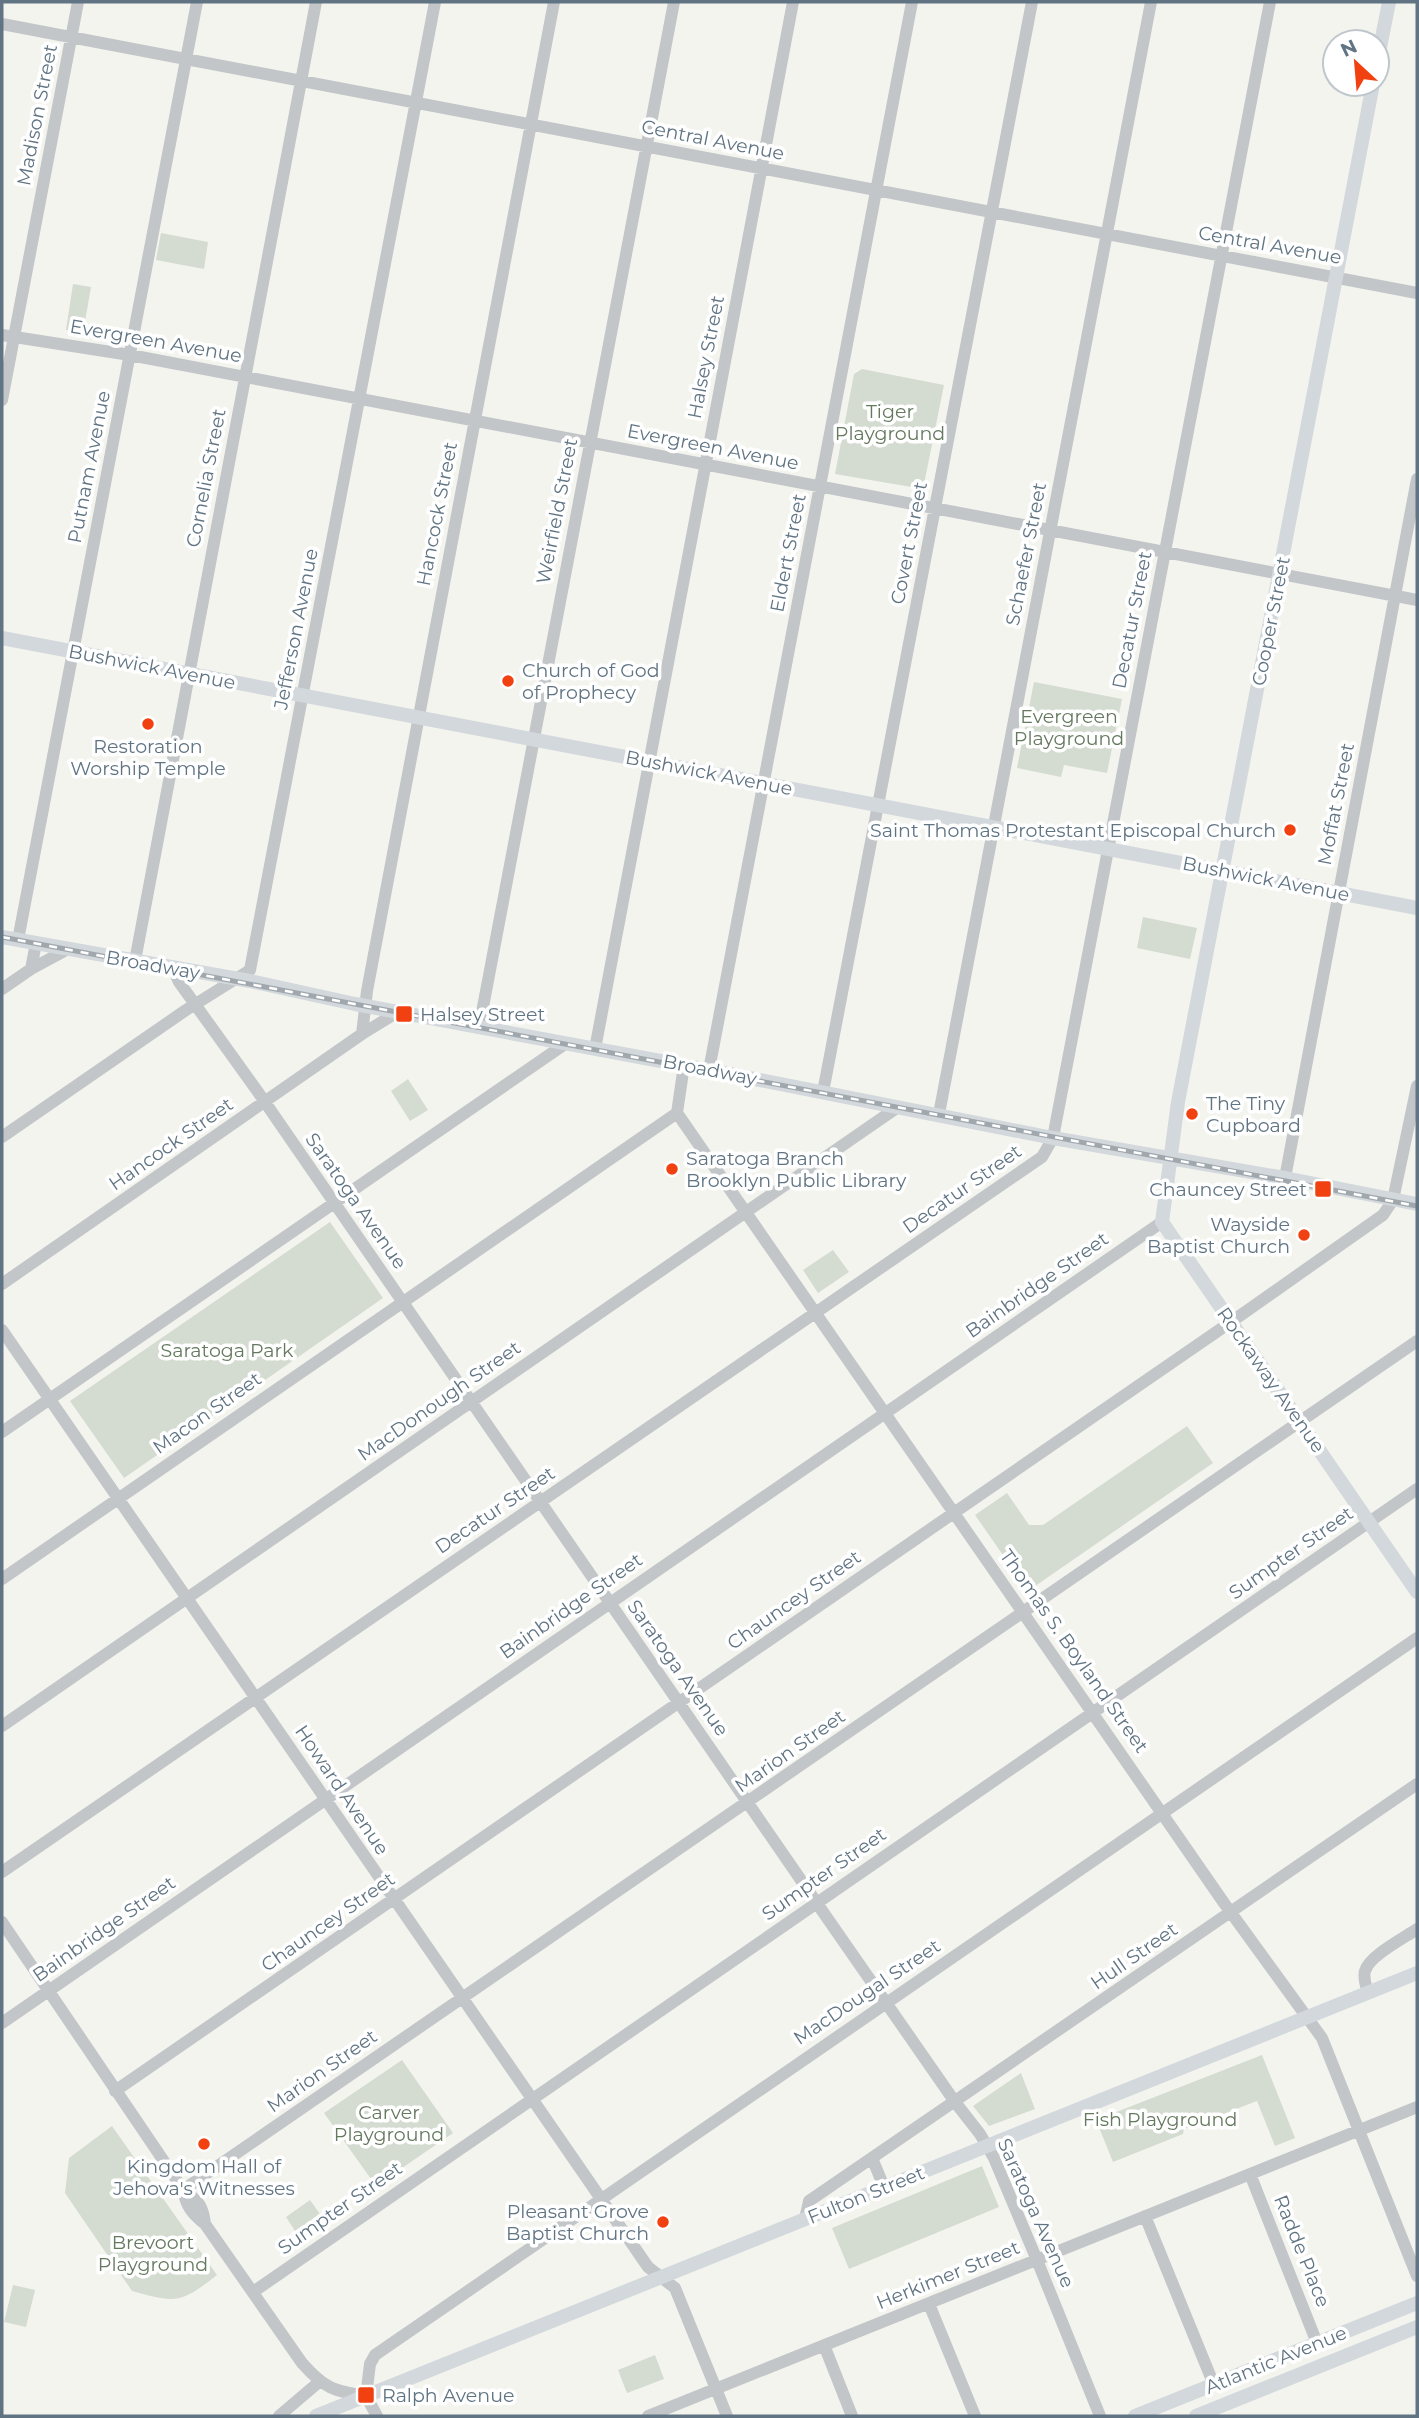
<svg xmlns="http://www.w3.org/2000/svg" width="1419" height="2418" font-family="Montserrat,sans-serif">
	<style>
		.green { fill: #d4dbd0 }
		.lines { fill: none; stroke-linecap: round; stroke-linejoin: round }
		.minor { stroke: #c2c6c9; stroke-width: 12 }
		.major { stroke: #d2d8dc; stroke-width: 14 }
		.rail-casing { stroke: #a0a7ad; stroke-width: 5 }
		.rail { stroke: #fff; stroke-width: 2.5; stroke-dasharray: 8; stroke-linecap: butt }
		.poi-dot { fill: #f24111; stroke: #fff; stroke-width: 2.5 }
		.labels { text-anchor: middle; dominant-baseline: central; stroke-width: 7; stroke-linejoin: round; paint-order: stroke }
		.street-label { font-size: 19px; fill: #607483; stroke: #fff }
		.park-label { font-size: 19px; fill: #65795f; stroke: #fff }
		.poi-label { font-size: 19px; fill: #607483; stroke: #fff; text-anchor: start }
	</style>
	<rect width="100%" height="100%" fill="#f4f4ef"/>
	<path class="green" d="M161,233L208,242L204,269L156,260Z
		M73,284L91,287L83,333L66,330Z
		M862,369L944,385L923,489L835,474L854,374Z
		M1034,682L1122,699L1107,773L1064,765L1061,777L1017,768Z
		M1143,917L1197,928L1190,959L1137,948Z
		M408,1079L428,1110L410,1121L391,1091Z
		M330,1222L383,1298L124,1478L70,1401Z
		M833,1250L849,1272L818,1293L803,1270Z
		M1187,1426L1213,1463L1028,1591L975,1515L1007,1493L1029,1525H1043Z
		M1262,2055L1295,2138L1275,2146L1257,2101L1184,2129L1183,2134L1113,2162L1096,2120Z
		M402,2060L453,2133L376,2186L324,2113Z
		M1021,2073L1035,2109L989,2126L973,2106Z
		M112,2126L217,2275C180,2304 176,2303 132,2291L65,2193L69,2158Z
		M982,2166L999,2207L849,2269L832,2228Z
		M310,2200L320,2214L295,2231L286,2217Z
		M13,2285L35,2290L26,2327L4,2322Z
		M655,2355L664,2379L627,2393L618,2370Z"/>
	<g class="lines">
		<path class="minor" d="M2,24L1417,293
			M2,335L130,355L1417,600
			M2,400L78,2
			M18,940L197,2
			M135,961L316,2
			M31,969L36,943
			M173,969L179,982L258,1092L823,1912L955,2102L980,2134L994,2158L1037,2260L1100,2416
			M2,989L31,969L68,949
			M479,1028L674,2
			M362,1034L367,991L554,2
			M595,1049L793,2
			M684,1065L677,1113L1224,1903L1322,2038L1417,2276
			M709,1070L912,2
			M823,1092L1032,2
			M939,1114L1151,2
			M2,1137L186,1010L250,970L435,2
			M1285,1178L1417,479
			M2,1284L362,1034L398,1012
			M2,1330L648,2267L675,2288L727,2416
			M2,1432L565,1044
			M2,1579L677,1113
			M2,1726L898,1107
			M2,1872L1042,1157L1053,1138L1056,1122L1270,2
			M2,1922L178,2182C191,2201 202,2196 205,2224
			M1368,1993C1366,1986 1363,1978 1365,1971C1369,1956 1404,1938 1417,1929
			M2,2023L1162,1222
			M115,2091L1241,1315L1383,1215L1393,1200L1417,1086
			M872,2158L884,2187
			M1250,2174L1317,2343
			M183,2190L1417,1341
			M183,2190C186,2206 192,2214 205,2224L302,2363C324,2388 333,2391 366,2396L377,2416
			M1145,2216L1214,2385
			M805,2219L809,2201L1417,1784
			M253,2292L1417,1489
			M929,2304L975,2416
			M824,2345L852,2416
			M366,2396L370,2364L375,2355L1417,1638
			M279,2416L319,2382
			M648,2416L1417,2107"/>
		<path class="major" d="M1377,63L1389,2
			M1373,84L1178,1102L1162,1222L1417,1592
			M2,638L1417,908
			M2,937L250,981L355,1004L709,1070L1053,1138L1285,1178L1417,1204
			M316,2416L1417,1973
			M1135,2416L1417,2303
			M1196,2416L1417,2327"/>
		<defs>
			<path id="rail" d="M2,937L1417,1206"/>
		</defs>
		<use href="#rail" class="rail-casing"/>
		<use href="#rail" class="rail"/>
	</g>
	<g class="poi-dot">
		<circle cx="508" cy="681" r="7"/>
		<circle cx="148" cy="724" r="7"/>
		<circle cx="1290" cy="830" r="7"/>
		<rect x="395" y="1005" width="18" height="18" rx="3.5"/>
		<circle cx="1192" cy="1114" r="7"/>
		<circle cx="672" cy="1169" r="7"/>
		<rect x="1314" y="1180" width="18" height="18" rx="3.5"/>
		<circle cx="1304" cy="1235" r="7"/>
		<circle cx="204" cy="2144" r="7"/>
		<circle cx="663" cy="2222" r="7"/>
		<rect x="357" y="2386" width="18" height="18" rx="3.5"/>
	</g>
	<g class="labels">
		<g class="street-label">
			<text transform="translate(37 115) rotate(-79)">Madison Street</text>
			<text transform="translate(713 140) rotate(11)">Central Avenue</text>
			<text transform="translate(1270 245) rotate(10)">Central Avenue</text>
			<text transform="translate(156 341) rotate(10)">Evergreen Avenue</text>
			<text transform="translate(706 357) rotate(-79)">Halsey Street</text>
			<text transform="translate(713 447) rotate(11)">Evergreen Avenue</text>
			<text transform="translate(89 467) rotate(-79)">Putnam Avenue</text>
			<text transform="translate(206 478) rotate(-79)">Cornelia Street</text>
			<text transform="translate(557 511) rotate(-79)">Weirfield Street</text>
			<text transform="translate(437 514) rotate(-79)">Hancock Street</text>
			<text transform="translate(909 543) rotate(-79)">Covert Street</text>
			<text transform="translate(788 553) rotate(-79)">Eldert Street</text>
			<text transform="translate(1026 554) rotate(-79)">Schaefer Street</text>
			<text transform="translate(1132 620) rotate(-79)">Decatur Street</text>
			<text transform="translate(1271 621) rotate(-79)">Cooper Street</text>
			<text transform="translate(296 629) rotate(-79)">Jefferson Avenue</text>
			<text transform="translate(152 667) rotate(11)">Bushwick Avenue</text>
			<text transform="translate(709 773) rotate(11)">Bushwick Avenue</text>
			<text transform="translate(1336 804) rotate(-79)">Moffat Street</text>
			<text transform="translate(1266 879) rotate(11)">Bushwick Avenue</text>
			<text transform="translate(153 965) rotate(10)">Broadway</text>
			<text transform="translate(710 1070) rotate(11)">Broadway</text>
			<text transform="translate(171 1144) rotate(-35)">Hancock Street</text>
			<text transform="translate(962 1189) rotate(-35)">Decatur Street</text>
			<text transform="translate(356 1201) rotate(55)">Saratoga Avenue</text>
			<text transform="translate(1037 1285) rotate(-35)">Bainbridge Street</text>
			<text transform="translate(1271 1380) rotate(55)">Rockaway Avenue</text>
			<text transform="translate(439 1401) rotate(-35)">MacDonough Street</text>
			<text transform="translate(207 1413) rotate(-35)">Macon Street</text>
			<text transform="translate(495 1510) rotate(-34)">Decatur Street</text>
			<text transform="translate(1291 1553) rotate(-35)">Sumpter Street</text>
			<text transform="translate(794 1600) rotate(-35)">Chauncey Street</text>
			<text transform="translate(571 1606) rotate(-35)">Bainbridge Street</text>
			<text transform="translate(1074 1651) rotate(55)">Thomas S. Boyland Street</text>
			<text transform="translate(678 1668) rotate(55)">Saratoga Avenue</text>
			<text transform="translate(790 1751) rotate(-35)">Marion Street</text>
			<text transform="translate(342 1790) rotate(56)">Howard Avenue</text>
			<text transform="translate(824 1874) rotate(-35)">Sumpter Street</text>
			<text transform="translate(328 1922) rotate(-35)">Chauncey Street</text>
			<text transform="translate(104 1929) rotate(-35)">Bainbridge Street</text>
			<text transform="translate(1134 1956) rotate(-35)">Hull Street</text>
			<text transform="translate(867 1992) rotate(-34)">MacDougal Street</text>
			<text transform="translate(322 2071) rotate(-35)">Marion Street</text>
			<text transform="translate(866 2195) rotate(-22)">Fulton Street</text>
			<text transform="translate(340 2208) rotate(-35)">Sumpter Street</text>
			<text transform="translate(1036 2213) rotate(66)">Saratoga Avenue</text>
			<text transform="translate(1302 2251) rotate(68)">Radde Place</text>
			<text transform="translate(948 2275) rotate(-22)">Herkimer Street</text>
			<text transform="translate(1276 2360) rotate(-22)">Atlantic Avenue</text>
		</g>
		<g class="park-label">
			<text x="890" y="411">Tiger<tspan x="890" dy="22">Playground</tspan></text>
			<text x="1069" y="716">Evergreen<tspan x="1069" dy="22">Playground</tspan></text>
			<text x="227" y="1350">Saratoga Park</text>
			<text x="389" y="2112">Carver<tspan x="389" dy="22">Playground</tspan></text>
			<text x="1160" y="2119">Fish Playground</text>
			<text x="153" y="2242">Brevoort<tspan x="153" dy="22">Playground</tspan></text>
		</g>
		<g class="poi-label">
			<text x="522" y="670">Church of God<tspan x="522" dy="22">of Prophecy</tspan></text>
			<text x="148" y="746" text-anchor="middle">Restoration<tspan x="148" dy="22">Worship Temple</tspan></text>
			<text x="1276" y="830" text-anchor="end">Saint Thomas Protestant Episcopal Church</text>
			<text x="420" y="1014">Halsey Street</text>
			<text x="1206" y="1103">The Tiny<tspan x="1206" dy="22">Cupboard</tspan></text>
			<text x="686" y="1158">Saratoga Branch<tspan x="686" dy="22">Brooklyn Public Library</tspan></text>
			<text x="1307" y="1189" text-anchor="end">Chauncey Street</text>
			<text x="1290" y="1224" text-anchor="end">Wayside<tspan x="1290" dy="22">Baptist Church</tspan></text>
			<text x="204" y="2166" text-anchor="middle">Kingdom Hall of<tspan x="204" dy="22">Jehova's Witnesses</tspan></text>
			<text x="649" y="2211" text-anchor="end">Pleasant Grove<tspan x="649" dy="22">Baptist Church</tspan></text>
			<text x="382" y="2395">Ralph Avenue</text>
		</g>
	</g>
	<rect width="1419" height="2418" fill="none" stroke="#607483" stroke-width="7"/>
	<g transform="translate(1356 63) rotate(334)"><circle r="33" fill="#ffffff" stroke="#bfc7cd" stroke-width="2"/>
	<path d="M0-5L12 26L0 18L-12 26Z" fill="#f24111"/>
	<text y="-10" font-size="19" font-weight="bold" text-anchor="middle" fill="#607483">N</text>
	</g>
</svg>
